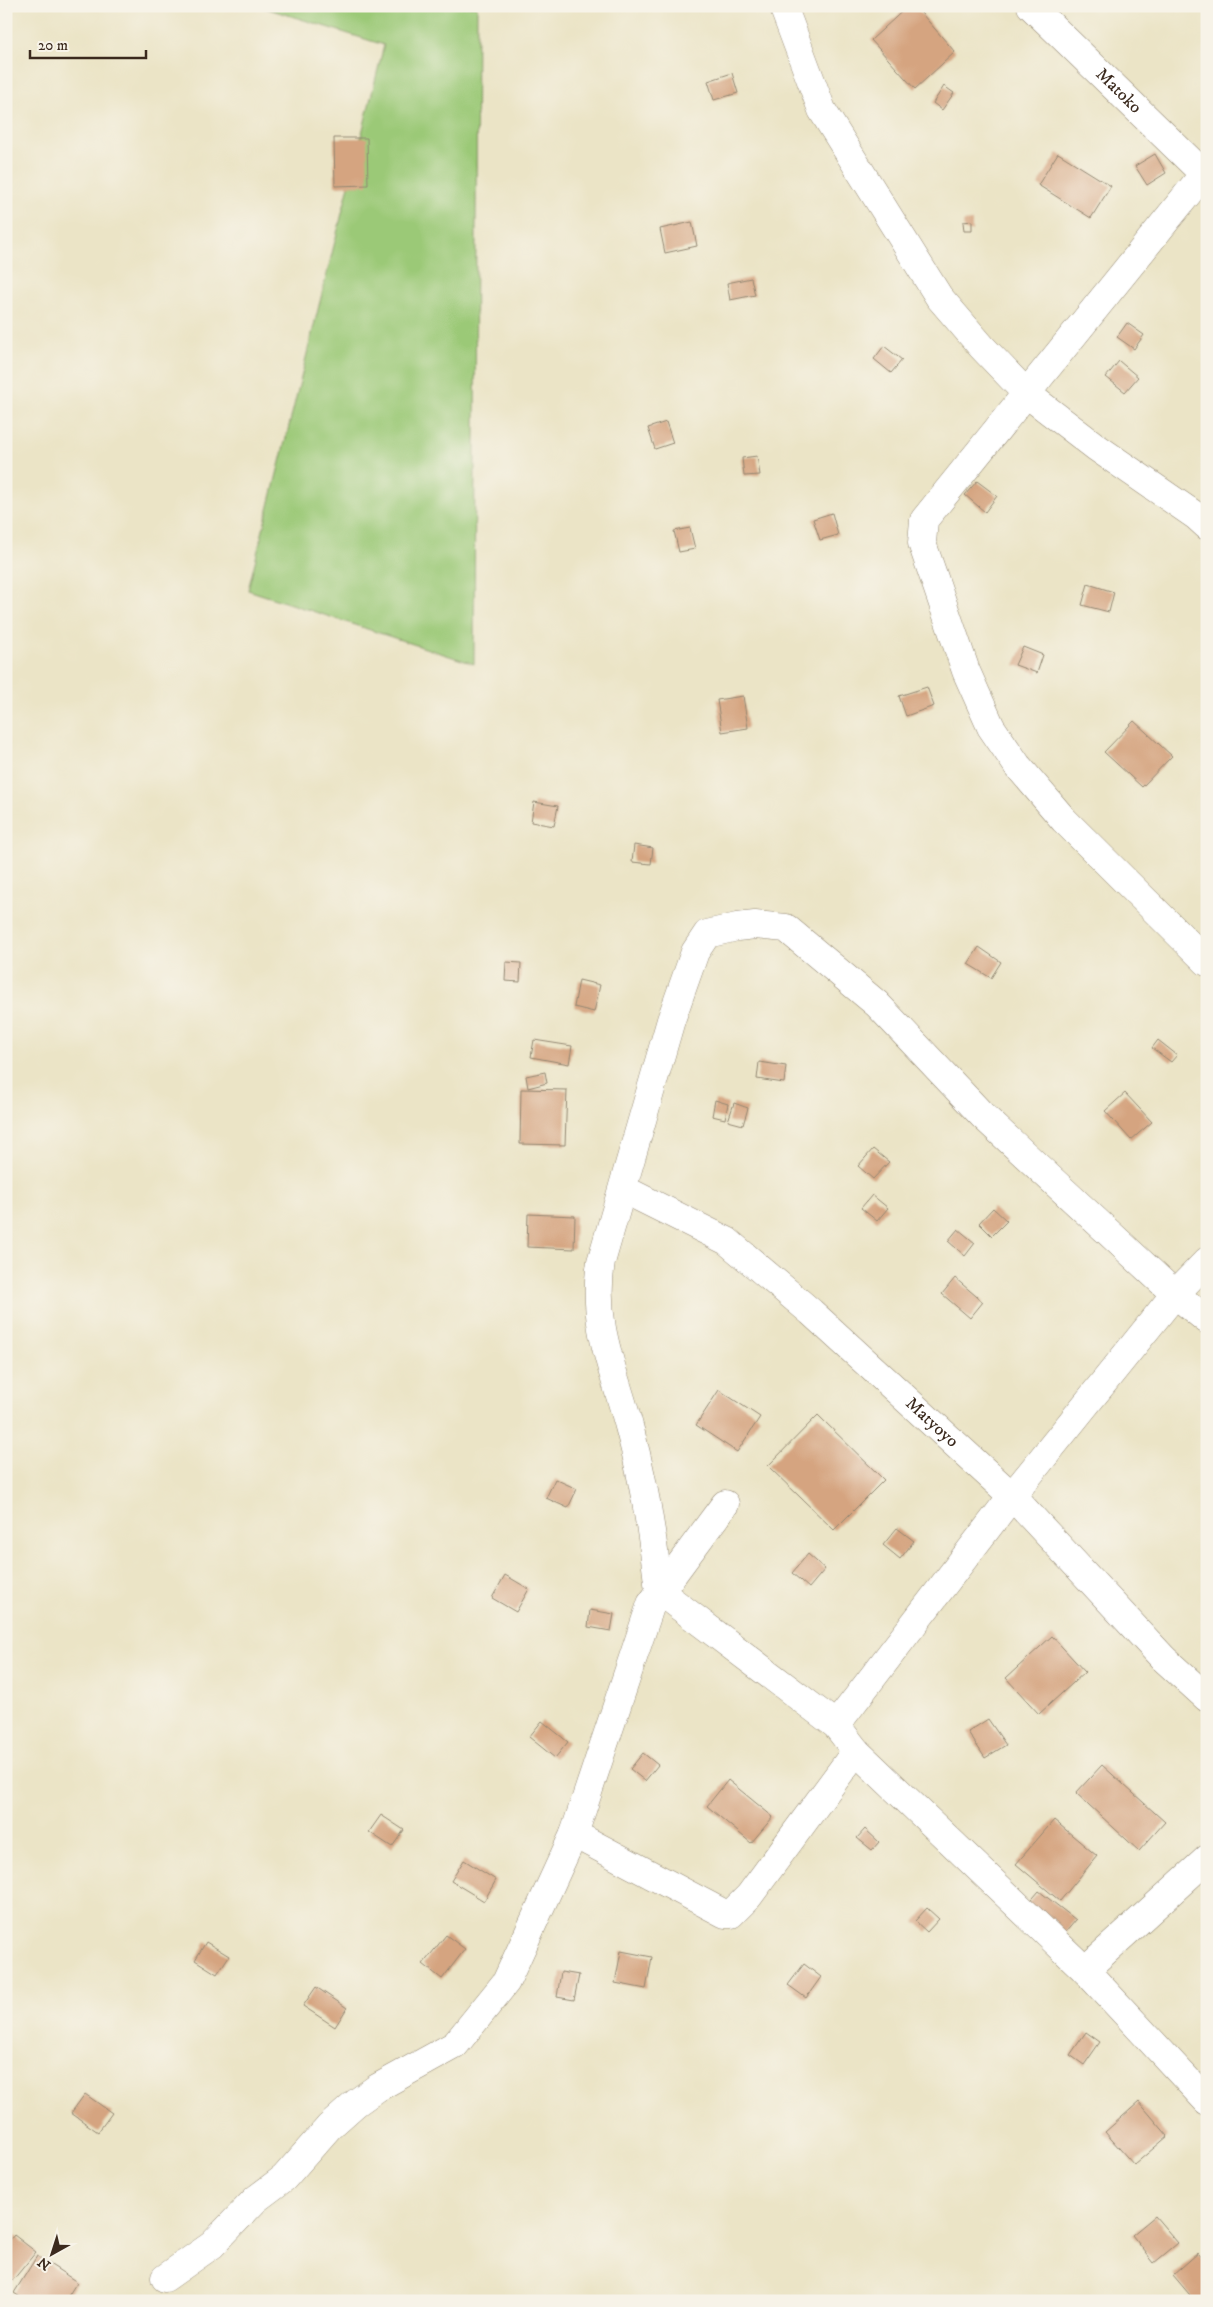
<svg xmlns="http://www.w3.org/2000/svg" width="1213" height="2307" font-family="'IM FELL DW Pica',serif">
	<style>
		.green { fill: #9bc977; stroke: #6b7a4a }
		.building { fill: #d5a480 }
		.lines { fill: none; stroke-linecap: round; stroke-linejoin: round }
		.street-casing { stroke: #938772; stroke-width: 29 }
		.street { stroke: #fff; stroke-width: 28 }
		.labels { text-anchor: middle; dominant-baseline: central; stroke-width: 4; stroke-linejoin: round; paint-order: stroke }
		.street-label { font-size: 18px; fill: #3b2a1e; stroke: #f7f3e8 }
	</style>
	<rect width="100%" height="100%" fill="#f7f3e8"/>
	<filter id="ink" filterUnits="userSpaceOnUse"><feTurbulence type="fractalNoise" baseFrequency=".02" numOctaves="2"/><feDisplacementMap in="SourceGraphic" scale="10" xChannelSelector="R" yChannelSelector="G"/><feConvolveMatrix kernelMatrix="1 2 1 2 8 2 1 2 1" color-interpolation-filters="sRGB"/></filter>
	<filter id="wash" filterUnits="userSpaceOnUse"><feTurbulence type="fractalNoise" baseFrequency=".0096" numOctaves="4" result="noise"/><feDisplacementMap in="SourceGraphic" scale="20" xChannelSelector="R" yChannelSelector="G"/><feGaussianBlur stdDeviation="1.12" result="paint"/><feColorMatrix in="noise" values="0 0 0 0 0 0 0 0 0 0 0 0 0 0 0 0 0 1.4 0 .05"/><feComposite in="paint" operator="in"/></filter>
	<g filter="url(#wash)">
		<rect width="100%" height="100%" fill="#ebe4c6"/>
		<path class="green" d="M259,6H477L474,664L248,590L384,45Z"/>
		<g id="blocks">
			<path class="building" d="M908,6H915L955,52L915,89L871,40Z
				M732,73L738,93L714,100L708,81Z
				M944,86L954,93L942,110L933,103Z
				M334,138H367L368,185L335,186Z
				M1058,153L1111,186L1091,218L1038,185Z
				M1155,154L1166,173L1147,185L1135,166Z
				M972,221V231H964L963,222Z
				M692,222L697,246L665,253L660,229Z
				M751,278L755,295L730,300L727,283Z
				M1127,323L1144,335L1134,349L1117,337Z
				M884,346L902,360L891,373L874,359Z
				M1119,361L1138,377L1125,392L1106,377Z
				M666,422L673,443L655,449L648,428Z
				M757,456L760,475L744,476L742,458Z
				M977,481L997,496L985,512L965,495Z
				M832,513L838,535L820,540L813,519Z
				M690,528L695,549L679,552L674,531Z
				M1088,584L1114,592L1109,612L1082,605Z
				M1023,647L1043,655L1037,673L1015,665Z
				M927,687L934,706L906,716L899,696Z
				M743,696L748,728L722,732L717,700Z
				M1134,721L1172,756L1142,787L1104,752Z
				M534,802L558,806L554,826L531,822Z
				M634,845L653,848L651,864L632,862Z
				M979,947L1001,962L991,978L968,964Z
				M506,962L521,963L520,982L505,981Z
				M579,980L600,985L594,1012L574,1007Z
				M534,1040L572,1046L569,1064L531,1057Z
				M1158,1040L1177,1055L1171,1062L1152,1048Z
				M759,1062L786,1066L784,1083L757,1079Z
				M545,1072L547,1083L528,1088L526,1076Z
				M521,1089L567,1090L565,1145L520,1144Z
				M1125,1093L1152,1122L1131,1140L1105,1111Z
				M715,1100L728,1104L725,1119L712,1116Z
				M734,1103L748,1108L743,1125L728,1121Z
				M873,1149L889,1162L873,1179L858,1166Z
				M872,1195L888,1208L877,1221L861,1208Z
				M993,1208L1007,1221L992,1236L979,1223Z
				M528,1214L575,1216L574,1249L527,1247Z
				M958,1229L975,1243L965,1256L948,1241Z
				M955,1278L983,1302L970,1318L942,1294Z
				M719,1390L760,1417L737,1452L696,1425Z
				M818,1415L884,1480L834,1530L768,1466Z
				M555,1479L577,1489L568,1508L546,1498Z
				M897,1528L914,1541L900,1559L883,1545Z
				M808,1554L825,1569L809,1588L792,1573Z
				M505,1575L529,1589L516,1612L492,1598Z
				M590,1610L614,1614L611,1631L588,1627Z
				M1052,1636L1085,1672L1039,1714L1006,1678Z
				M988,1719L1006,1745L985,1758L968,1732Z
				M542,1721L568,1742L555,1758L529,1737Z
				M643,1753L658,1765L645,1781L630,1769Z
				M1102,1765L1165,1822L1139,1851L1076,1793Z
				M728,1780L773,1817L751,1843L707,1806Z
				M381,1815L404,1830L392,1847L369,1832Z
				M1054,1820L1097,1856L1060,1901L1016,1864Z
				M865,1829L879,1842L872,1850L857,1838Z
				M464,1860L496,1880L484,1901L451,1881Z
				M1039,1891L1076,1920L1064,1934L1027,1905Z
				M927,1908L939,1919L927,1932L915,1921Z
				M446,1935L465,1949L442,1979L423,1964Z
				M206,1942L229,1956L217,1974L195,1960Z
				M621,1951L652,1957L646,1989L615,1983Z
				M804,1964L821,1977L806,1998L788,1985Z
				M561,1972L579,1975L574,2000L557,1997Z
				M316,1987L347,2008L335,2027L303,2006Z
				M1086,2032L1100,2042L1084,2065L1070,2055Z
				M85,2094L112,2113L98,2132L71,2113Z
				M1139,2102L1168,2136L1134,2165L1105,2132Z
				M1155,2216L1178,2243L1154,2263L1132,2235Z
				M14,2235L36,2252L13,2280L6,2274V2245Z
				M1198,2253L1207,2263V2297L1203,2301H1195L1173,2275Z
				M37,2256L77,2282L65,2301H26L14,2293Z"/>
		</g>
	</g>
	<g filter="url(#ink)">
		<use href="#blocks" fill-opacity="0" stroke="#938772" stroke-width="1"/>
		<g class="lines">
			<defs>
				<g id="street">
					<path d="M783,6L822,110L939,297L982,347L1027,394L1096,447L1196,516L1207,526"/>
					<path id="s1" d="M1031,6L1207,177"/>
					<path d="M1207,170L924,520L922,543L966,671L991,727L1017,765L1064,820L1207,962"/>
					<path id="s2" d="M623,1189L727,1241L811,1312L1012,1496L1163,1658L1207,1698"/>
					<path d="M1207,1320L1175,1294L982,1115L877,1004L786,928L755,925L737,927L707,934L695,952L671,1020L601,1262C591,1325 615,1372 630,1430C644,1482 653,1537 659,1591L836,1725L856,1751L1085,1970L1207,2101"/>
					<path d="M836,1725L1012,1496L1175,1294L1207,1261"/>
					<path d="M574,1834L651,1604L725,1504"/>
					<path d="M1085,1970L1207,1859"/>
					<path d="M165,2278L212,2245L256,2199L284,2178L329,2127L356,2103L377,2088L455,2045L506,1982L574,1834L725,1914H731L749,1896L856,1751"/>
				</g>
			</defs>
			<use href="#street" class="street-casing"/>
			<use href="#street" class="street"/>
		</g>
	</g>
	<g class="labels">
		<g class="street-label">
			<text stroke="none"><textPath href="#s1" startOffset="122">Matoko</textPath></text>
			<text stroke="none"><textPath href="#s2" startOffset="390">Matyoyo</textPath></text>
		</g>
	</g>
	<rect width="1213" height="2307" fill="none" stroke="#f7f3e8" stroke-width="25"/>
	<g transform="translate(52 2254) rotate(219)" stroke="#f7f3e8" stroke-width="4" paint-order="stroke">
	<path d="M0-4L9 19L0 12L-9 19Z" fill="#3b2a1e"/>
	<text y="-8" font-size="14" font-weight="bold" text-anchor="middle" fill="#3b2a1e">N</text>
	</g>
	<path d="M30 50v8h116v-8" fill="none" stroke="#3b2a1e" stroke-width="2.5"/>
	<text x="38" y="50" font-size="15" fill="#3b2a1e" stroke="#f7f3e8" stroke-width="4" paint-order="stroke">20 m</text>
</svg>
